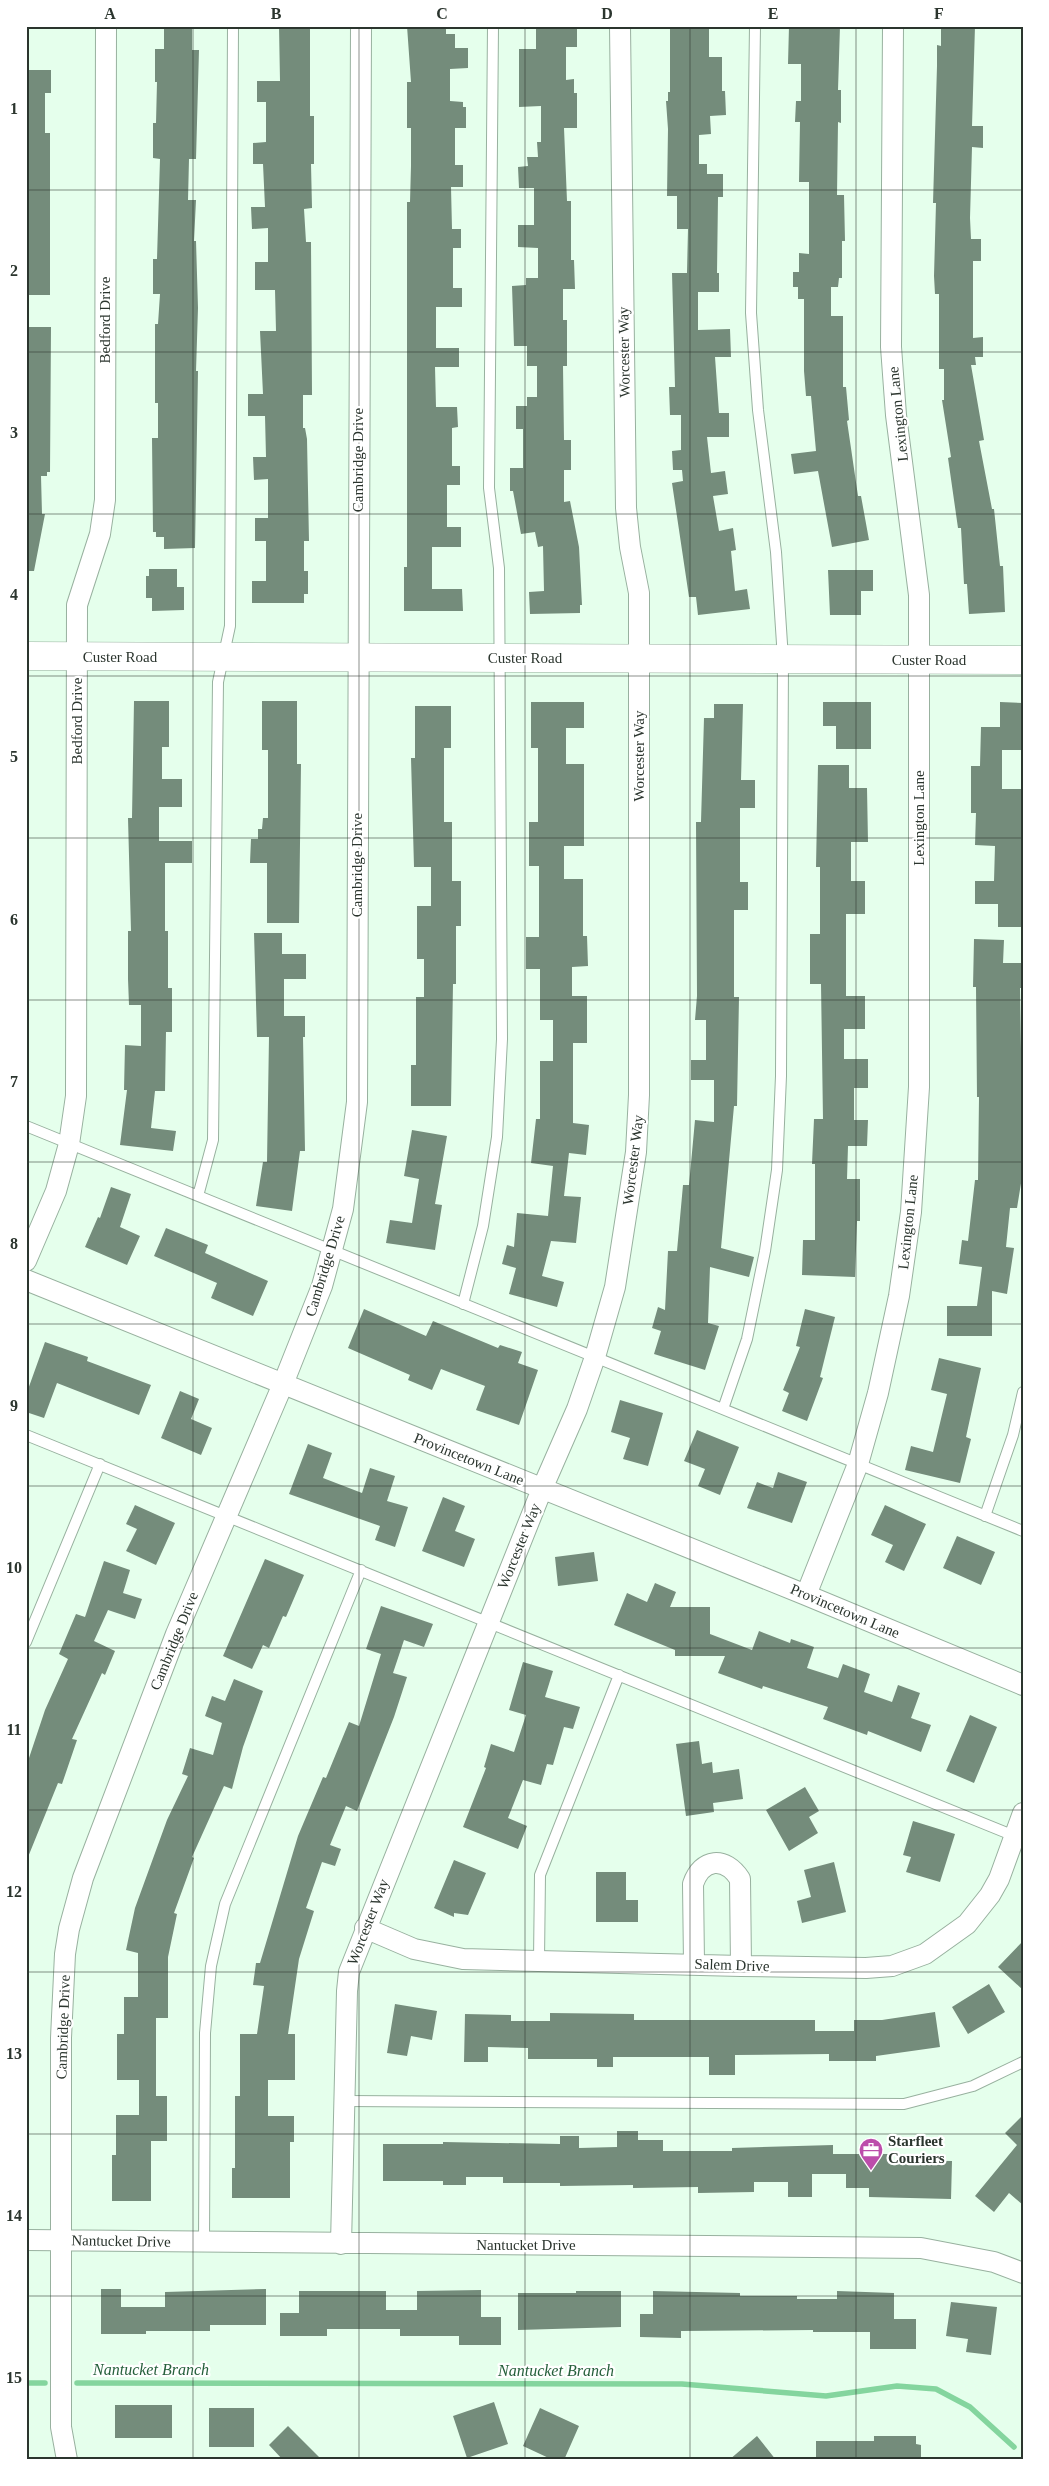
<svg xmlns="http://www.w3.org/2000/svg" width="1049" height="2486" font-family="'Times New Roman',serif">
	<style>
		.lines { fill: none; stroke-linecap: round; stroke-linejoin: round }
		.stream { stroke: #84d59e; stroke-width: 5.5 }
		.building { fill: #748c7b }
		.lane-casing { stroke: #98b19f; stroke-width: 12 }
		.street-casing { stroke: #98b19f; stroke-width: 22 }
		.secondary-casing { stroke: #98b19f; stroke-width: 29 }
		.lane { stroke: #fff; stroke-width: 10 }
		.street { stroke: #fff; stroke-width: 20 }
		.secondary { stroke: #fff; stroke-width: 28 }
		.grid { fill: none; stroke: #2b352e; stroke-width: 1; stroke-opacity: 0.55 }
		.labels { text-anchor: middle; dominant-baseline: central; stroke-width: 4.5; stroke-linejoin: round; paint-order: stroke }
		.street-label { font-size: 15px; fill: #2b352e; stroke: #fff }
		.poi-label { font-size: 15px; font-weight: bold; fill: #2b352e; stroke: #fff; text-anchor: start }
		.water-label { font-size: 16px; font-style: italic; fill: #26603c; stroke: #fff }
		.neatline { fill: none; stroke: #2b352e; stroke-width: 2 }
		.grid-label { font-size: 16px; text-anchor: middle; font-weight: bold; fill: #2b352e }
	</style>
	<rect width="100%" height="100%" fill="#e5ffec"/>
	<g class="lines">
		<path class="stream" d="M26,2383H45
			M77,2383L682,2384L826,2396L897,2386L936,2389L970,2407L1014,2447"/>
	</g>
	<path class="building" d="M164,26H192V50H199L196,159H189L188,200H196L194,241H196L198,308L196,371H198L195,548L164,549V537H156V532H153L152,438H158V403H155V324H158L160,294H153V259H157L160,159L153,158V123H156L157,82H155V49H164Z
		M279,26H310V116H314V164H311L312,208L304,209L306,242H311L312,395H303V428H305L307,439L309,541H304V571H308V594H304V603H252V581H266V541H255V518H268V479L254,480L253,457H266L265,416H248V394H263L260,331H276L275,290H255V262H268V228L252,229L251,207H265L263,164H253V143L266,142V102H257V81H280Z
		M407,26H446V34H455V48H468V68L450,69V101L463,102V107H466V128H455V165H463V187H451L452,229H461V248H453V288H462V307H436V348H459V367H435L436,407H457L458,427L452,428V466H460V485H447V527H461V547H432V589H462L463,611H404V567H407V202H410L411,166V128H407V82H411Z
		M536,26H577V47H566V80L574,79V93H577V128H564L567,201H571V260H574L575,289H563V320H567V366H563L564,440H571V470H564V502L570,501L579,547L582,605H580V613L530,614L529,592L544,591L543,546L538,547L535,532L521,534L513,491H510V468H523V429H516V406H527V397H537V366H527V346H514L512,286L526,285V278H538V248L518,247V225H534V188H519L518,167L528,166L527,157H538L537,142H541V106L519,107V49H536Z
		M789,26H840L838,90H841V123L838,122L837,195H844L845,241H842V278H839L838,287H831V316H843V387H846L849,420L847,421L858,496H861L869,540L832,547L818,471L794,474L791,454L816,451L811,396H806L804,371V299H798V287H793V272H799V253L809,254V182H799L800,122H795L796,101H801V64H788Z
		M941,26H975L972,126H983V148L972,147L970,218L971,239H981V261H973V338L983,337V357H975L976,365H971L984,440L979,441L992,509H994L1000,566H1003L1005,612L969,614L967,584H964L961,528H958L948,458L951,457L942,400H944V369H939V294H935L934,276L936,203H933L937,66V45L941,46Z
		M670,29H709V57H722V91H725L726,115L710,116L711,134L699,135V164H707V174H723V197H718L717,273H719V292H698V330L730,329L731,357H715L719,413H729V437H707L711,473L725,471L728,494L713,496L719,531L733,528L736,550L731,551L735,591L747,589L750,609L698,615L696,597H689L672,483L683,481L682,470H673L672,451L681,450V415H670L669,387H675L672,273H687L688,229H677V196H667L668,129L666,101H668V92H670Z
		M26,70H51V93H45V133H50V295H26Z
		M26,327H51L50,472H47V476H41L42,514H45L34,571H26Z
		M149,569H177V587H184V610L152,611V598H146V576H149Z
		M828,570H873V591H861V615H830Z
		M134,701H169V747H162V779H182V807H159V841H192V863H165V931H168V988H172V1032H166L165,1091H155L151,1128L176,1131L173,1151L120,1145L127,1090H124L125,1045L141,1046V1005H129L128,979V931H131L128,818H132Z
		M262,701H297V764H301L299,923H267V863H250L251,839H258V829H262L263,818H268V750H262Z
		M531,702H584V728H566V764H584V846H564V879H583V936H587L588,966L572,967V996H587V1043H573V1123L589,1125L586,1155L569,1153L564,1196L581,1197L576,1243L551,1241L542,1276L564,1282L557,1307L509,1294L516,1268L502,1264L507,1245L514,1247L517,1213L548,1216L553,1166L531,1163L536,1119H540V1061H553V1020H540V969H526V937H539V866H529V822H538V748H531Z
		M823,702H871V749H836V726H823Z
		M1000,702L1023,703V750H1002V789H1023V927H998V904H975V881H994L995,846L975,845L976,813H971V766H980L981,727H1000Z
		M714,704H743L741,780H755V808H740V882H748V910H734V997H739L737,1106H734L721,1248L754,1257L749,1277L710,1267L708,1323L719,1326L705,1370L654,1354L661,1331L652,1328L658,1307L665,1310L668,1251H677L683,1185H689L695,1120L714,1122V1080H691V1060H706V1020H695L697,996L696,822H701L704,718H714Z
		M415,706H451V748H444V822H452V881H461V926H456V984H453L451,1106H411V1065H416V997H424V959H417V906H431V867H414L411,758H415Z
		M818,765H849V788H867L868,842H851V881H865V914H846V996H865V1029H844V1059H868V1088H854V1120H868L867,1146H848L847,1179H860V1221H857L855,1277L802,1275L803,1240H815V1164H812L814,1119H823L821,984H810V934H820V867H816Z
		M254,933H282V954H306V979H284V1016H305V1037H303L305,1151H300L292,1211L256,1206L263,1162H267L269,1037H257Z
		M974,939L1004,940L1003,963H1023V988H1020L1023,1171L1017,1208H1010L1006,1247L1014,1248L1007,1294L992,1291V1336H947V1306H977L982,1267L959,1264L962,1240L968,1241L975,1180H978L979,1097H977L976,987H973Z
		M412,1130L447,1136L435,1204L442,1205L435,1250L386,1243L390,1220L412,1223L419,1179L404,1176Z
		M111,1187L131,1194L120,1227L140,1236L127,1265L85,1247L98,1217L100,1218Z
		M166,1228L208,1245L205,1253L268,1281L253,1316L211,1298L217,1283L154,1256Z
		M364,1309L426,1336L433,1321L498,1348L500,1345L522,1352L518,1363L538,1370L519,1425L476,1410L485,1386L441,1369L432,1390L408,1380L410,1375L348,1348Z
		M805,1309L835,1317L820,1377L823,1378L807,1421L782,1411L789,1393L783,1390L800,1347L796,1346Z
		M45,1342L88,1357L87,1361L151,1385L139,1415L57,1383L44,1418L26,1412V1395Z
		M939,1358L981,1368L966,1437L971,1439L960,1483L905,1470L911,1446L933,1452L947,1394L931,1390Z
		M180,1391L199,1399L191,1419L212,1428L201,1455L161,1438Z
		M620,1400L663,1413L648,1466L623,1459L630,1438L611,1432Z
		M697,1430L739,1447L720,1495L698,1486L705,1469L684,1461Z
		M308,1444L332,1453L323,1478L362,1493L370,1468L395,1476L387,1501L408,1507L395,1547L375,1540L380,1526L289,1494Z
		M778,1472L807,1482L792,1523L747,1508L757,1482L773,1488Z
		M443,1497L465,1506L455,1531L475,1539L464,1567L422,1551Z
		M135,1505L175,1523L156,1565L126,1551L137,1529L126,1524Z
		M885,1505L926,1524L904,1571L885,1562L893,1545L871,1535Z
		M957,1536L995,1552L981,1585L943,1568Z
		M594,1552L598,1581L558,1586L555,1557Z
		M265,1559L304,1575L286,1617L283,1616L269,1648L263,1645L252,1669L223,1656Z
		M104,1561L130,1570L123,1593L142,1599L135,1619L108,1610L94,1641L115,1651L105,1675L102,1673L72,1739L77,1740L62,1784L58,1783L26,1862V1767L45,1710L68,1659L59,1654L76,1614L85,1617Z
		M655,1583L676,1592L670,1607H710V1634L752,1650L759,1631L790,1643L791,1639L814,1647L807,1668L838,1678L843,1664L870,1674L864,1692L892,1702L898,1685L920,1693L911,1718L931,1725L921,1752L868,1731L867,1735L823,1719L828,1707L763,1686L762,1689L718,1673L725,1656H675V1650L614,1625L627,1593L647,1602Z
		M381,1606L433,1624L424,1647L404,1640L393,1673L407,1677L394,1717L357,1811L346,1806L330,1845L341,1849L335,1866L322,1862L306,1908L314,1911L299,1959L288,2034H295V2080H268V2116H294V2142H290V2198H232V2168H235V2096H240V2034H257L264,1986L253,1985L256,1963H260L298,1836L323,1777L326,1778L349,1722L359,1726L381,1654L366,1649Z
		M523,1662L553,1671L545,1697L580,1707L573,1729L564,1727L553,1765L547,1764L541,1785L523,1780L508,1818L527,1826L518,1849L463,1827L486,1768L484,1767L491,1744L514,1752L526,1715L509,1710Z
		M234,1679L263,1691L243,1747L232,1789L224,1786L192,1857L194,1858L174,1913L177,1914L168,1957V2018H156V2096H167V2141H151V2201H112V2155H116V2115H139V2080H117V2034H124V1997H138V1953L126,1950L135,1908L167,1820L188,1776L182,1774L190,1748L213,1755L222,1723L205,1716L212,1696L225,1701Z
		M970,1715L997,1727L974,1783L946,1771Z
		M699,1741L702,1764L712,1762L713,1773L739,1769L743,1799L713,1803L714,1812L686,1816L676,1744Z
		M805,1787L819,1811L809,1817L818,1833L789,1851L766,1810Z
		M913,1821L955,1834L940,1882L906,1872L911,1857L903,1855Z
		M454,1860L486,1873L468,1915L454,1913V1917L434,1908Z
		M834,1862L846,1912L802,1923L797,1901L811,1897L804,1870Z
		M596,1872H626V1900H638V1922H596Z
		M1023,1941V1990L998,1967Z
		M989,1984L1005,2012L968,2034L952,2007Z
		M395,2004L437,2011L432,2040L411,2036L407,2056L387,2053Z
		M935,2012L940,2047L876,2056V2061H829V2054L735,2055V2075H709V2057H613V2067H597V2059H528V2048L488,2047V2062H464L465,2014L511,2015V2021H550V2013L634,2014V2020H815V2031H854V2020H882Z
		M1023,2115V2205L1009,2193L994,2212L975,2196L1017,2145L1005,2133Z
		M617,2131H638V2140H663V2151H732V2148L833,2145V2154H892V2160L952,2161L951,2199L869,2197V2188H846V2174H812V2197H788V2182H754V2192L698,2193V2187L633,2188V2185L560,2186V2183H503V2177H466V2185H443V2181H383V2144H443V2142L560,2144V2136H579V2148L617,2147Z
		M101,2289H121V2307H165V2292L266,2289V2325H210V2331H146V2334H101Z
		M481,2290V2317H501V2345H459V2336H400V2329H327V2336H280V2313H299V2291H386V2310H417V2291Z
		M576,2291H621V2327L518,2330V2293H576Z
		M653,2291L740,2293V2296H797V2299H837V2291L894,2293V2319H916V2349H870V2332H813V2330L681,2331V2338L640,2337V2314H653Z
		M951,2302L997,2307L991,2355L966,2352L968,2339L946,2336Z
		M494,2402L508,2444L467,2458L453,2416Z
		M115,2405H172V2438H115Z
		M209,2408H254V2447H209Z
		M540,2408L579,2426L564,2460H553L523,2446Z
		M288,2426L322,2460H283L269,2445Z
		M757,2436L776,2460H729Z
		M874,2436H916V2444L921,2445V2460H816V2441H874Z"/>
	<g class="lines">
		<defs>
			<path id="lane" d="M26,1126L1023,1531
				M198,1196L213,1140L218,682L230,626L233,26
				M463,1304L483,1226L497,1137L502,1039L499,568L489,488L493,26
				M723,1409L747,1339L765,1251L777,1170L781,1076L783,659L776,552L758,410L751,313L755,26
				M26,1435L1017,1837
				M985,1516L1013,1435L1023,1392
				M26,1642L100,1464
				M539,1960L540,1875L619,1675
				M344,2101L904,2104L973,2086L1023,2062
				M204,2242L205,2033L211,1966L225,1904L361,1570"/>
			<path id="street" d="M26,1261L56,1191L69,1144L76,1096L77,605L100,534L105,500L106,26
				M26,1280L806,1595L1023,1685
				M806,1595L858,1464L878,1393L899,1296L911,1212L919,1087V595L896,415L891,347L893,26
				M365,1928L414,1949L463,1959L741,1966L866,1968L892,1966L925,1954L967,1924L990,1895L999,1879L1023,1813
				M694,1963L693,1884C702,1858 725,1856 740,1879L741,1966
				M26,2240L921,2248L994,2262L1023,2273
				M341,2244L347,1991L349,1972L542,1489L577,1409L595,1357L615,1287L636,1152L639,1095V593L630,547L626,508L620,26
				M67,2460L61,2427V2038L65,1954L69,1929L83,1878L176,1634L283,1384L322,1286L343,1209L357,1102L361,26"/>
			<path id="secondary" d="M26,656L1023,660"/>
		</defs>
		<use href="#lane" class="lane-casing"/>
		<use href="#street" class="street-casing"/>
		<use href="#secondary" class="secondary-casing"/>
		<use href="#lane" class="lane"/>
		<use href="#street" class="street"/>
		<use href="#secondary" class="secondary"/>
	</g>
	<path class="grid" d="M193,26V2460M359,26V2460M525,26V2460M690,26V2460M856,26V2460M26,190H1023M26,352H1023M26,514H1023M26,676H1023M26,838H1023M26,1000H1023M26,1162H1023M26,1324H1023M26,1486H1023M26,1648H1023M26,1810H1023M26,1972H1023M26,2134H1023M26,2296H1023"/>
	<defs>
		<symbol id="office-pin" viewBox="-11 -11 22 30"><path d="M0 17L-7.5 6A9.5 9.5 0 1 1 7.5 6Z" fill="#bc4dab" stroke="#fff"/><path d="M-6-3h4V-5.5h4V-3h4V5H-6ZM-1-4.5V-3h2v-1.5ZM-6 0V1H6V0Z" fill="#fff"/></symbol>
	</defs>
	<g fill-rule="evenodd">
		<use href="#office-pin" x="857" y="2136" width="28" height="38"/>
	</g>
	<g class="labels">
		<g class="street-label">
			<text transform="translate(105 320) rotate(-90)">Bedford Drive</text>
			<text transform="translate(624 352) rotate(-91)">Worcester Way</text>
			<text transform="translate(898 414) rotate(-96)">Lexington Lane</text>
			<text transform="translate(358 460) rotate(-90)">Cambridge Drive</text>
			<text x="120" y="657">Custer Road</text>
			<text x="525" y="658">Custer Road</text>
			<text x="929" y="660">Custer Road</text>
			<text transform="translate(77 721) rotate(-90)">Bedford Drive</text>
			<text transform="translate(639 756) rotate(-90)">Worcester Way</text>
			<text transform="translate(919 818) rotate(-90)">Lexington Lane</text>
			<text transform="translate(357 865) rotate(-90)">Cambridge Drive</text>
			<text transform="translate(633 1160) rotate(-83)">Worcester Way</text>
			<text transform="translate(908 1222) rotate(-84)">Lexington Lane</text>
			<text transform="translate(325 1266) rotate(-73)">Cambridge Drive</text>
			<text transform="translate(469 1459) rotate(22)">Provincetown Lane</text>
			<text transform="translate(519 1546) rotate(-68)">Worcester Way</text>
			<text transform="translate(845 1611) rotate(23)">Provincetown Lane</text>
			<text transform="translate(174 1641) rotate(-68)">Cambridge Drive</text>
			<text transform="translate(368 1922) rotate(-69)">Worcester Way</text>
			<text transform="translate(732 1965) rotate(2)">Salem Drive</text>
			<text transform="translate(63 2027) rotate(-88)">Cambridge Drive</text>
			<text transform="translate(121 2241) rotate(1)">Nantucket Drive</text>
			<text x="526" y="2245">Nantucket Drive</text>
		</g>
		<g class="poi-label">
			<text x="888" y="2141">Starfleet<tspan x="888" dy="17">Couriers</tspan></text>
		</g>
		<g class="water-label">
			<text x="151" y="2369">Nantucket Branch</text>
			<text x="556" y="2370">Nantucket Branch</text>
		</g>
	</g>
	<rect width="1049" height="2486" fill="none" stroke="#ffffff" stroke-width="55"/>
	<rect x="28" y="28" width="994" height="2430" class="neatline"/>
	<g class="grid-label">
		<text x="110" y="19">A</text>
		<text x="276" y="19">B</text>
		<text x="442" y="19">C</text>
		<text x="607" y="19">D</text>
		<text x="773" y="19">E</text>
		<text x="939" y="19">F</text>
		<text x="14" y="114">1</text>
		<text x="14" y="276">2</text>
		<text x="14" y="438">3</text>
		<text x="14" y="600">4</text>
		<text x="14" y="762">5</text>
		<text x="14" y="925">6</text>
		<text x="14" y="1087">7</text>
		<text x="14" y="1249">8</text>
		<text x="14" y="1411">9</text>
		<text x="14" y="1573">10</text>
		<text x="14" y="1735">11</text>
		<text x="14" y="1897">12</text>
		<text x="14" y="2059">13</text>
		<text x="14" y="2221">14</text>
		<text x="14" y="2383">15</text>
	</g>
</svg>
